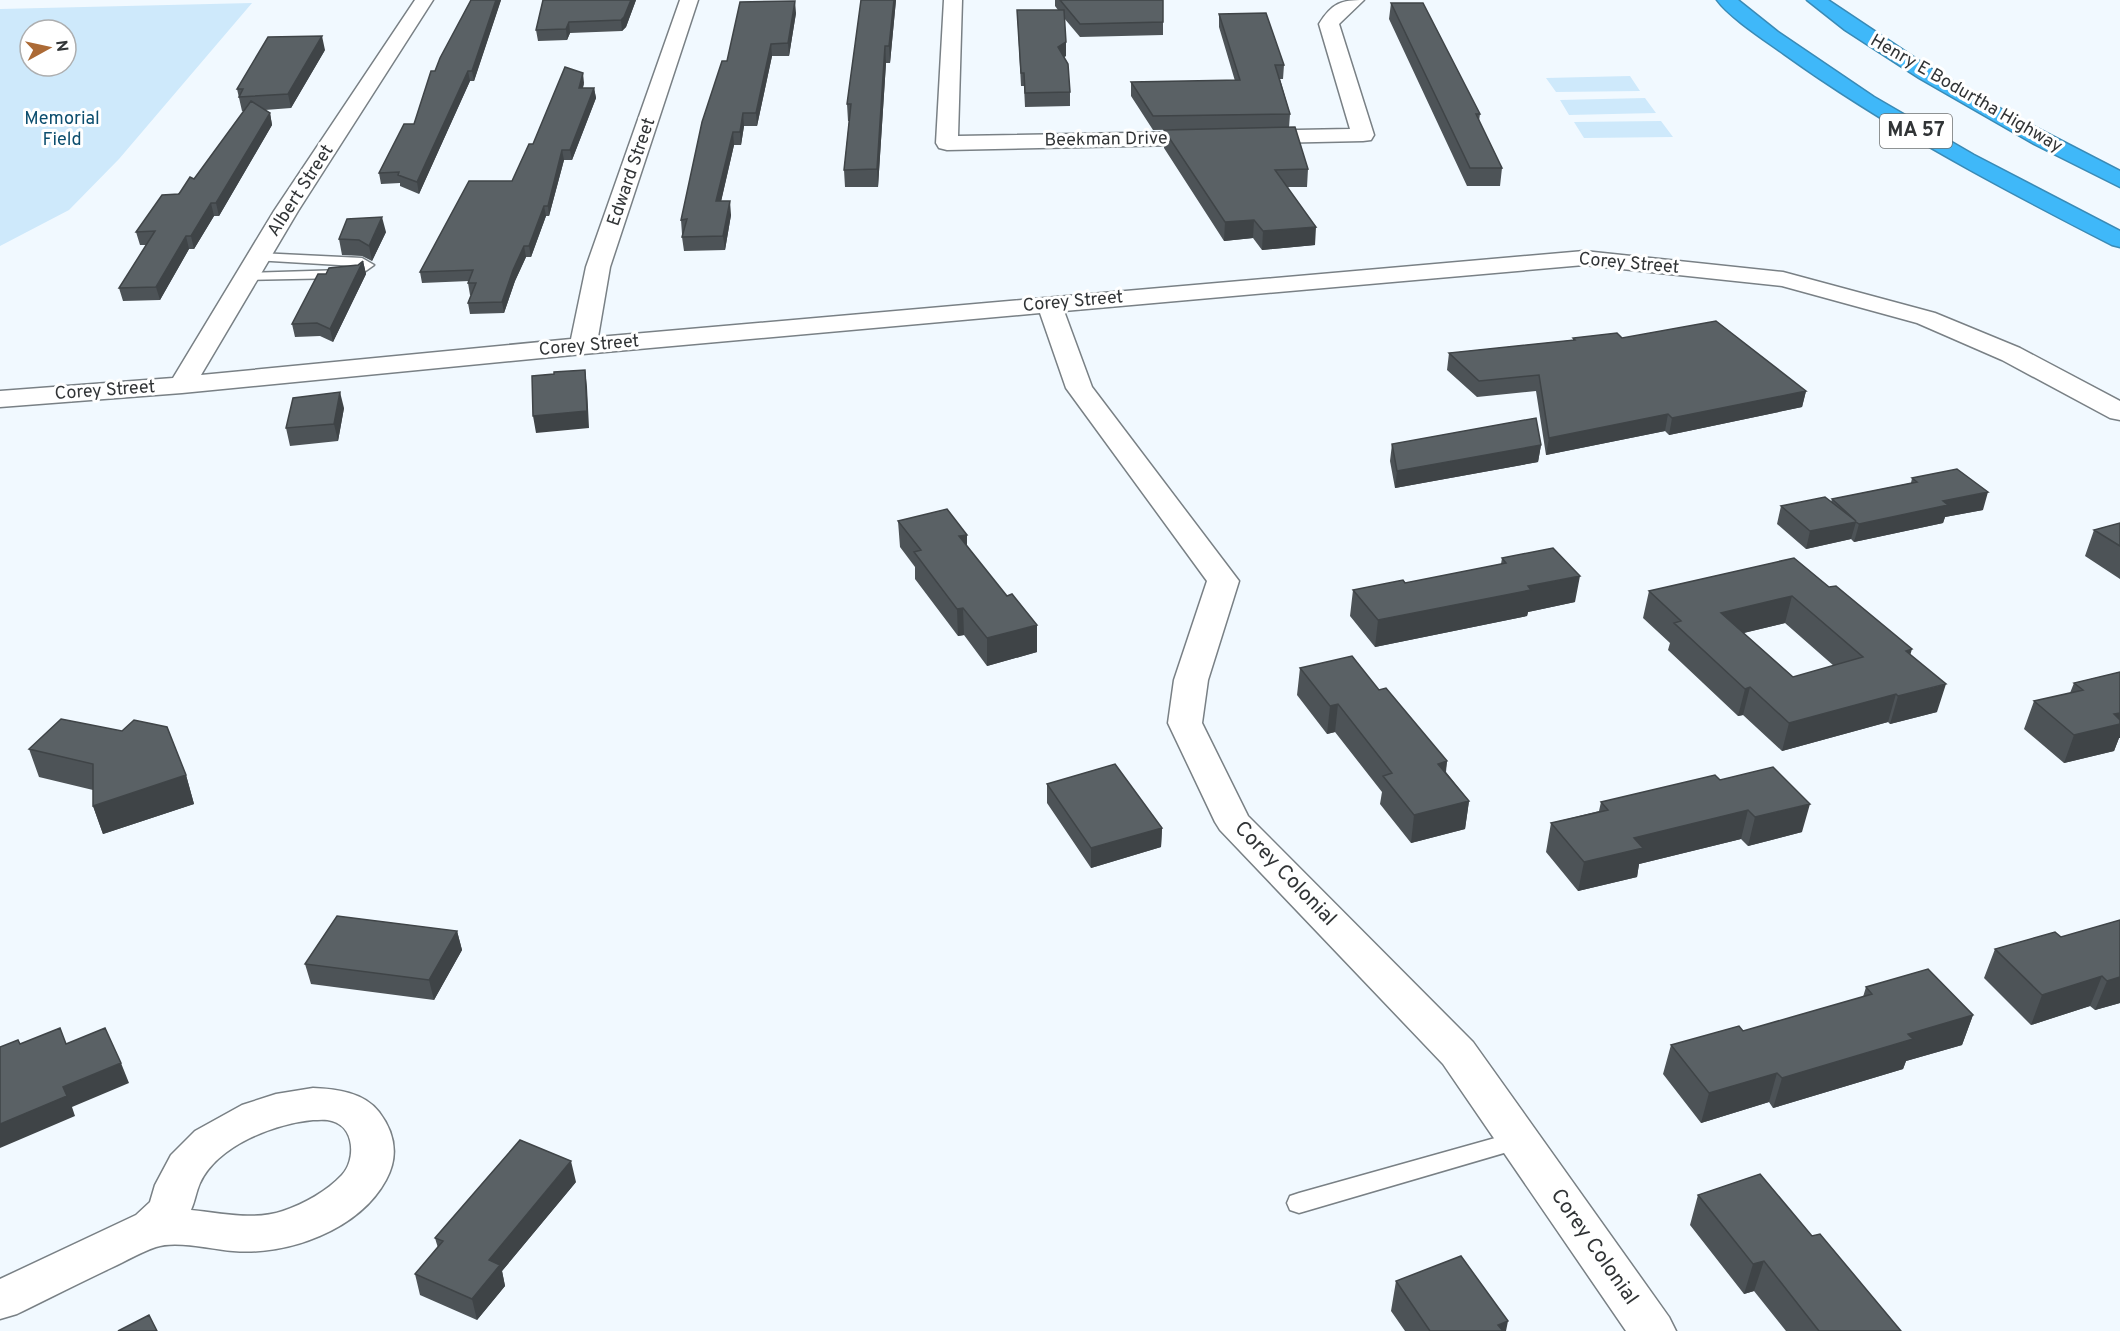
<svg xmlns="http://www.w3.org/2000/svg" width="2120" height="1331" font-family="Overpass,sans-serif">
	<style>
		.green { fill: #cee9fb; fill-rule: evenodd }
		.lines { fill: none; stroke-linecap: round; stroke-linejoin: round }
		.lane-casing { stroke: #798085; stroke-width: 3 }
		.street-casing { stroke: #798085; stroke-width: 3 }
		.highway-casing { stroke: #3a8ab5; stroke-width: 3 }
		.lane { fill: #fff; fill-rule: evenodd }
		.street { fill: #fff; fill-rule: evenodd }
		.highway { fill: #3fb8f9; fill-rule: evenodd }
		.wall { fill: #4d5357; fill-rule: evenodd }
		.shaded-wall { fill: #3f4447 }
		.building { fill: #5a6165; stroke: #3f4447; stroke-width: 1.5; fill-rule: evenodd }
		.labels { text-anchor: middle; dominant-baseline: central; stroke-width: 6; stroke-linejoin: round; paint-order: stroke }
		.far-street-label { font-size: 18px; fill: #313436; stroke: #fff }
		.far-park-label { font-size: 18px; fill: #0c4e6e; stroke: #fff }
		.shield { fill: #fff; stroke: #6f7172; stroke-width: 1.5 }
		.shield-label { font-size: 20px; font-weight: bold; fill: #313436 }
		.street-label { font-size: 21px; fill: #313436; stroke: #fff }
	</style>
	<rect width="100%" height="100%" fill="#f1f9ff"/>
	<path class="green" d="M252,3L119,159L69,210L0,246V9ZM30,30H66V66H30Z
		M1630,76L1640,91L1556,92L1546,78Z
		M1645,98L1656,113L1569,115L1560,100Z
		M1661,121L1673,137L1584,138L1574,122Z"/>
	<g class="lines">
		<defs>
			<path id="lane" d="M259,253L362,258L374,265L360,275L343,278L242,280L240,277L247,273L343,270L356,266L254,260L252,257L254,254Z
				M1520,1131L1528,1134L1532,1140L1528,1146L1299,1213L1290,1210L1287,1203L1290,1196L1299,1193Z"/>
			<path id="street" d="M415,0H433L298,211L201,375L571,339L586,267L680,0H698L610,267L598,337L1584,251L1783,272L1935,313L2020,348L2120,401V420L2110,418L2002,360L1917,323L1782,286L1584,265L1064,311L1092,387L1239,581L1208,680L1202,723L1248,816L1473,1042L1669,1317L1676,1331H1626L1443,1064L1220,830L1215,822L1168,723L1174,680L1207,581L1066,388L1040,313L583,354L182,393L0,407V391L173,378L274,211Z
				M944,0H962L958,136L1350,129L1319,24C1332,3 1341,0 1364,0L1339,24L1374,135L1371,140L1363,141L947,150L939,148L936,143Z
				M313,1088C336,1089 364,1092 379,1112C395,1133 399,1156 386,1180C359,1230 287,1256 233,1251C212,1249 175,1240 156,1247C141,1252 126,1261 111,1268C79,1283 48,1299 17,1314L0,1319V1279L136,1215L150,1202L155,1185L171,1155L195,1131L242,1105L276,1094ZM313,1120C319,1120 326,1119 332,1121C355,1127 356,1160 342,1175C327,1191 304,1204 283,1211C254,1221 221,1213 191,1210C195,1201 196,1192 200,1183C218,1145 274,1124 313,1120Z"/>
			<path id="highway" d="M1717,0H1738L1778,32L1874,97L1974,155L2120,231V247L2112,245C1999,187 1887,128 1784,54C1766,41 1729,17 1717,0Z
				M1807,0H1828L1933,70L2010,114L2120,171V187L2034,144L1919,78L1845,30Z"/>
		</defs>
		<use href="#lane" class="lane-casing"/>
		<use href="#street" class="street-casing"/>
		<use href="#highway" class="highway-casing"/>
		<use href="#lane" class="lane"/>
		<use href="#street" class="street"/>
		<use href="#highway" class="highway"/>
	</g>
	<path class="wall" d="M471,0H501L474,81H470L419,194L400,186V183L381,184L379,173L414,124L435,71Z
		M543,0H636L626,27L622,31L570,33L567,40L538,41L536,30Z
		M861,0H896L890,63H886L878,187H845L844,170L849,121H848L847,104Z
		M1055,0H1163V35L1080,37L1064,18L1066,56L1064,57L1070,92V106L1025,107L1024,86H1021L1017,10H1058L1055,6Z
		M1391,3L1480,114L1479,121L1502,168L1500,186H1467L1389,19Z
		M796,13L789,56H772L757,126H744L741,145H734L721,201L731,215L725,250L684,251L682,237L683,234H682L681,220L727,61Z
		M1219,14L1284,65L1283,79H1280L1290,114L1289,128L1308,169L1307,187H1288L1315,245L1262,250L1253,238L1224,241L1164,148V130L1213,129L1153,130L1131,96V82L1235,81L1219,27Z
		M325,50L291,108L265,110L270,113L272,125L219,216H214L194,249H189L160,300L123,301L119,288L147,245H140L136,232L194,179L244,111H242L237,89Z
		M584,83L583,88H594L596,98L572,160H564L549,216H546L531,257H526L515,281L504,313L470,314L468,303L471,295H470L468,283L469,281L422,283L420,272L512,181L533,144Z
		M386,232L372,261L362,256L342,255L339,239Z
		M363,261L366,274L333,342L320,336L295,337L292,324L326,274L358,265Z
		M1573,338H1622L1806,391L1802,407L1669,435L1665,431L1546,455L1536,391L1477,397L1447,370L1449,353L1573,340Z
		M344,408L338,441L290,446L286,428Z
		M1392,444L1541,445L1538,462L1395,488L1390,461Z
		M1912,478L1983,510L1945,517L1943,523L1854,542L1851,539L1806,549L1777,524L1781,506L1831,502L1832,499L1911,483Z
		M898,521L967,535V546L1037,652L987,666L964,635L958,636L915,579V567L900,547Z
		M2120,523V579L2085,556L2094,530Z
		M1502,558L1575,602L1528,612L1527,616L1375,647L1350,616L1353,590L1405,583L1501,564Z
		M1794,558L1910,655L1937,712L1890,724L1888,722L1782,751L1743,715L1738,716L1668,650L1670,643L1643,618L1649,591ZM1785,623L1834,666L1793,677L1743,633Z
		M1300,668L1379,690L1447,761L1446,772L1469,801L1465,829L1411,843L1380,804L1382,792L1335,732L1327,734L1297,695Z
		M2120,672V738H2119L2114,751L2064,763L2024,729L2034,701L2070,693L2074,683Z
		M29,749L186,775L194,804L103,834L93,806V790L39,777Z
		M1720,780L1802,832L1748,846L1741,839L1639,864L1637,877L1578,891L1546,852L1551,823L1599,811L1601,802Z
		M1047,784L1162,828L1161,847L1091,868L1047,803Z
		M2120,920V1003L2095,1010L2090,1006L2031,1025L1984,978L1995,949L2061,937Z
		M457,931L462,950L434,1000L311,984L305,964Z
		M1866,987L1973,1015L1962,1045L1906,1061L1903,1069L1773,1108L1769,1102L1701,1123L1663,1074L1671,1045L1743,1031L1863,997Z
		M576,1182L502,1271L505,1286L477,1320L420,1295L415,1274L438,1248L435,1238Z
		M1698,1195L1812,1236L1901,1331H1786L1754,1291L1744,1294L1690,1225Z
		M1396,1281L1506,1331H1405L1391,1311Z"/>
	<path class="shaded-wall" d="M496,0H501L474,81L472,71Z
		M631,0H636L626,27L622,31L621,20Z
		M894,0H896L890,63L889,46Z
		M795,1L796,13L789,56L788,43Z
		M569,22L570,33L567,40L566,29Z
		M322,36L325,50L291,108L288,94Z
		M1066,42V56L1058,60V47Z
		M771,44L772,56L757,126L756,113Z
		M885,46L886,63L878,187L877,169Z
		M468,71L470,81L419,194L417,182Z
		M583,73L584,83L580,98L579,88Z
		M594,88L596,98L572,160L570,150Z
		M270,113L272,125L219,216L216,203Z
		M743,113L744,126L741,145L740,132Z
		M733,132L734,145L718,215L716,201Z
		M562,150L564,160L549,216L548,206Z
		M730,201L731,215L725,250L723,236Z
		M211,203L214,216L194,249L191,236Z
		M544,206L546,216L531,257L529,246Z
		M382,217L386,232L372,261L369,246Z
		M1254,220L1253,238L1224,241L1225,222Z
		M1316,227L1315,245L1262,250L1263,231Z
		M186,236L189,249L160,300L156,287Z
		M524,246L526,257L515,281L504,313L502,302L513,270Z
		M363,261L366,274L333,342L330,329Z
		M585,370L587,387L589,428L536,433L533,416Z
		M1806,391L1802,407L1669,435L1672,418Z
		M340,392L344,408L338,441L334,424Z
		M1668,414L1665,431L1546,455L1549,438Z
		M1541,445L1538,462L1395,488L1397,471Z
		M1988,492L1983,510L1945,517L1943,523L1854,542L1859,524L1943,501Z
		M1856,522L1851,539L1806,549L1810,531Z
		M967,535V561L959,536Z
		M1580,576L1575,602L1528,612L1527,616L1375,647L1378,620L1528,586Z
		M1792,596L1785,623L1715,640L1721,613Z
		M963,608L964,635L958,636L957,609Z
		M1037,625V652L987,666V638Z
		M1912,649L1904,676L1906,651Z
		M1946,684L1937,712L1890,724L1898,696Z
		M1750,687L1743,715L1738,716L1745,689Z
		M1896,694L1888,722L1782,751L1789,723Z
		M1338,704L1335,732L1327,734L1330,706Z
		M2120,713V738H2119L2114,751L2064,763L2074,735L2114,714Z
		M1447,761L1443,789L1438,764Z
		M186,775L194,804L103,834L93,806Z
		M1469,801L1465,829L1411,843L1414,815Z
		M1810,804L1802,832L1748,846L1755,817Z
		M1748,810L1741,839L1639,864L1637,877L1578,891L1584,862L1634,838Z
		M1162,828L1161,847L1091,868V848Z
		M457,931L462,950L434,1000L429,980Z
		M2102,976L2090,1006L2031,1025L2042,995Z
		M2120,977V1003L2095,1010L2107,981Z
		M1973,1015L1962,1045L1906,1061L1903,1069L1773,1108L1782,1078L1908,1034Z
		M121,1063L129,1083L72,1107L75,1116L0,1148V1124L63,1087Z
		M1777,1073L1769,1102L1701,1123L1709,1093Z
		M571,1161L576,1182L502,1271L505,1286L477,1320L472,1299L489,1260Z
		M1764,1261L1754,1291L1744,1294L1753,1264Z
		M1508,1321L1506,1331H1497L1498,1325Z"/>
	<path class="building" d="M471,0H496L472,71H468L417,182L398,175L399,172L379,173L404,124H414L431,71H435L440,58Z
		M543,0H631L624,17L621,20L569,22L566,29L536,30Z
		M861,0H894L889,46H885L877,169L844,170L851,104H847Z
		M1060,0H1163V22L1080,24Z
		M795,1L788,43L771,44L756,113H743L740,132H733L716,201H730L723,236L682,237L687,219L681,220L702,122L722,61H727L740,2Z
		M1391,3H1423L1480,114H1476L1502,168H1470Z
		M1017,10H1064L1066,42L1058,47L1068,64L1070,92L1025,93L1024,73H1021Z
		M1266,13L1284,65H1275L1290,114L1153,116L1131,82L1240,80L1219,14Z
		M322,36L288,94L239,97L243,89H237L268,37Z
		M565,67L583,73L579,88H594L570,150H562L548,206H544L529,246H524L513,270L502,302L468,303L476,283H468L473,270L420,272L469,181H512L529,144H533Z
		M251,101L270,113L216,203H211L191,236H186L156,287L119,288L155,231L136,232L162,195L179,194L190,177L194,179Z
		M1295,127L1308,169L1275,170L1316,227L1263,231L1254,220L1225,222L1164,130Z
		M382,217L369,246L359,240L339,239L347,219Z
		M363,261L330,329L317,323L292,324L318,274H326L329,268L358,265Z
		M1716,321L1806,391L1672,418L1668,414L1549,438L1539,375L1479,381L1449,353L1575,340L1573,338L1617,333L1622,338Z
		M585,370L587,411L533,416L532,376L554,374V372Z
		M340,392L334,424L286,428L293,398Z
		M1536,418L1541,445L1397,471L1392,444Z
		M1957,469L1988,492L1943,501L1948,505L1859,524L1856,522L1810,531L1781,506L1825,497L1856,521L1832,499L1917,482L1912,478Z
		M947,509L967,535L959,536L1007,596L1012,594L1037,625L987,638L963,608L957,609L914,552L921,550L898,521Z
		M2120,523V546L2094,530Z
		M1553,548L1580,576L1528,586L1531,590L1378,620L1353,590L1403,580L1405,583L1506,563L1502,558Z
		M1794,558L1829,587L1836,586L1912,649L1906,651L1946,684L1898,696L1896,694L1789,723L1750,687L1745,689L1674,623L1681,621L1649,591ZM1792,596L1863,657L1793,677L1721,613Z
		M1352,656L1379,690L1386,688L1447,761L1438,764L1469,801L1414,815L1383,776L1392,773L1338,704L1330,706L1300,668Z
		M2120,672V713L2114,714L2120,720V724L2074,735L2034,701L2083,690L2074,683Z
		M61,719L122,731L134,720L167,727L186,775L93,806V764L29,749Z
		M1115,764L1162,828L1091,848L1047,784Z
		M1773,767L1810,804L1755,817L1748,810L1634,838L1643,848L1584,862L1551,823L1608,810L1601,802L1715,775L1720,780Z
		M337,916L457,931L429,980L305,964Z
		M2120,920V977L2107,981L2102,976L2042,995L1995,949L2055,932L2061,937Z
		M1928,969L1973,1015L1908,1034L1913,1039L1782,1078L1777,1073L1709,1093L1671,1045L1739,1026L1743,1031L1872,994L1866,987Z
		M60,1028L66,1044L105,1028L121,1063L63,1087L67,1096L0,1124V1047L18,1040L20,1044Z
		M520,1140L571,1161L489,1260L500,1265L472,1299L415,1274L443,1241L435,1238Z
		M1760,1174L1812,1236L1820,1234L1901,1331H1819L1764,1261L1753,1264L1698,1195Z
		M1461,1256L1508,1321L1498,1325L1503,1331H1430L1396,1281Z
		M149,1315L157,1331H118Z"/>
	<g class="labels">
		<g class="far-street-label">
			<text transform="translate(1966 94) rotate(30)">Henry E Bodurtha Highway</text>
			<text transform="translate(1106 140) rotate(-1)">Beekman Drive</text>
			<text transform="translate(632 172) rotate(-71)">Edward Street</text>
			<text transform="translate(301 191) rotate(-57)">Albert Street</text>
			<text transform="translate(1629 264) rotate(5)">Corey Street</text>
			<text transform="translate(1073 302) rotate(-5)">Corey Street</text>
			<text transform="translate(589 346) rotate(-5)">Corey Street</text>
			<text transform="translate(105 391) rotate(-4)">Corey Street</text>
		</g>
		<g class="far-park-label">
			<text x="62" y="119">Memorial<tspan x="62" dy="21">Field</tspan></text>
		</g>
		<rect class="shield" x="1880" y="114" width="72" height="34" rx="4.5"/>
		<g class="shield-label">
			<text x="1916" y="131">MA 57</text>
		</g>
		<g class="street-label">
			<text transform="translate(1285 874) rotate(46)">Corey Colonial</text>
			<text transform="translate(1594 1247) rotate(55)">Corey Colonial</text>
		</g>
	</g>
	<g transform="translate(48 48) rotate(82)"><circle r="28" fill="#ffffff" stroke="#adaeaf" stroke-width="1.5"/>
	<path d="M0-4.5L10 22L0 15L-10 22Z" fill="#ac6a35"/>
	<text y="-9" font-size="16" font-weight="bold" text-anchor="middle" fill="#313436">N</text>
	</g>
</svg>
